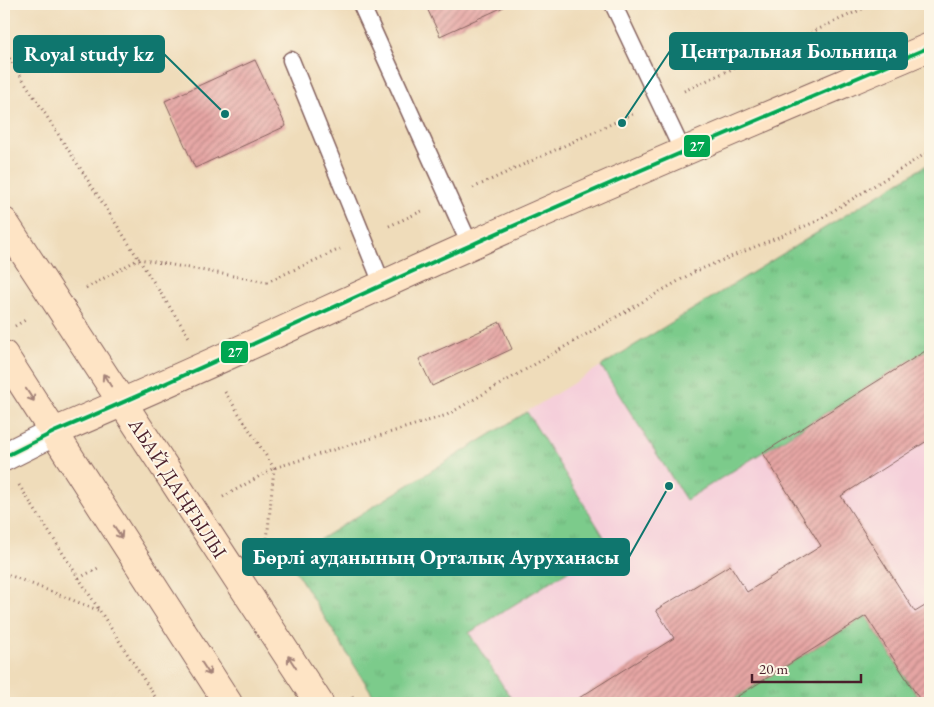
<svg xmlns="http://www.w3.org/2000/svg" width="934" height="707" font-family="'EB Garamond',serif">
	<style>
		.built { fill: #f5cfda }
		.grass { fill: url(#grass-tufts); stroke: #63755b }
		.building { fill: url(#building-hatch) }
		.lines { fill: none; stroke-linecap: round; stroke-linejoin: round }
		.lane-casing { stroke: #84615d; stroke-width: 19 }
		.street-casing { stroke: #84615d; stroke-width: 30 }
		.secondary-casing { stroke: #84615d; stroke-width: 30 }
		.path { stroke: #84615d; stroke-width: 3; stroke-dasharray: 1 4; stroke-linecap: butt }
		.lane { stroke: #fff; stroke-width: 16 }
		.street { stroke: #fff; stroke-width: 28 }
		.secondary { stroke: #fee4c5; stroke-width: 28 }
		.bus-1-casing { stroke: #fcf5e5; stroke-width: 8 }
		.bus-1 { stroke: #00a651; stroke-width: 4 }
		.oneway { stroke: #a48278 }
		.labels { text-anchor: middle; dominant-baseline: central; stroke-width: 4; stroke-linejoin: round; paint-order: stroke }
		.street-label { font-size: 20px; fill: #4a1f2b; stroke: #fcf5e5 }
		.leader { fill: none; stroke: #0f766e; stroke-width: 2 }
		.callout-dot { fill: #0f766e; stroke: #fcf5e5; stroke-width: 2 }
		.callout { fill: #0f766e; stroke: #0f766e; stroke-width: 2 }
		.callout-label { font-size: 21px; text-anchor: middle; font-weight: bold; fill: #fff }
		.line-badge { stroke: #fcf5e5; stroke-width: 2 }
		.badge-label { font-size: 14px; text-anchor: middle; font-weight: bold; fill: #fff }
	</style>
	<defs>
		<pattern id="grass-tufts" width="24" height="20" patternUnits="userSpaceOnUse" patternTransform="scale(1.25)"><rect width="24" height="20" fill="#7ccb8b"/><path d="M3 7l-1-3M5 7V3M7 7l1-3M15 17l-1-3M17 17v-4M19 17l1-3" fill="none" stroke="#6dae78"/></pattern>
		<pattern id="building-hatch" width="6" height="6" patternUnits="userSpaceOnUse" patternTransform="scale(1.25)"><rect width="6" height="6" fill="#e6a6a4"/><path d="M-1 1l2-2M0 6l6-6M5 7l2-2" fill="none" stroke="#bc8786"/></pattern>
	</defs>
	<rect width="100%" height="100%" fill="#fcf5e5"/>
	<filter id="ink" filterUnits="userSpaceOnUse"><feTurbulence type="fractalNoise" baseFrequency=".02" numOctaves="2"/><feDisplacementMap in="SourceGraphic" scale="10" xChannelSelector="R" yChannelSelector="G"/><feConvolveMatrix kernelMatrix="1 2 1 2 8 2 1 2 1" color-interpolation-filters="sRGB"/></filter>
	<filter id="wash" filterUnits="userSpaceOnUse"><feTurbulence type="fractalNoise" baseFrequency=".0096" numOctaves="4" result="noise"/><feDisplacementMap in="SourceGraphic" scale="20" xChannelSelector="R" yChannelSelector="G"/><feGaussianBlur stdDeviation="1.12" result="paint"/><feColorMatrix in="noise" values="0 0 0 0 0 0 0 0 0 0 0 0 0 0 0 0 0 1.4 0 .05"/><feComposite in="paint" operator="in"/></filter>
	<g filter="url(#wash)">
		<rect width="100%" height="100%" fill="#efdcba"/>
		<path class="built" d="M930,163V703H378L288,559Z"/>
		<path class="grass" d="M930,163V348L686,500L601,366Z
			M527,412L609,545L469,633L514,703H378L288,559Z
			M866,616L919,699L913,703H727Z"/>
		<g id="blocks">
			<path class="building" d="M425,4H510L440,36Z
				M255,60L286,126L195,168L165,101Z
				M500,322L512,349L432,386L419,359Z
				M930,348V439L841,496L915,612L930,603V703H922L866,616L727,703H571L674,638L656,610L730,565L747,592L821,546L763,453Z"/>
		</g>
	</g>
	<g filter="url(#ink)">
		<use href="#blocks" fill-opacity="0" stroke="#84615d" stroke-width="1"/>
		<g class="lines">
			<defs>
				<path id="lane" d="M361,4L470,245
					M613,4L683,152
					M291,60L383,286"/>
				<path id="street" d="M4,457L54,432"/>
				<path id="secondary" d="M4,222L319,703
					M4,355L228,703
					M54,432C194,373 332,307 471,245C623,176 777,112 930,47"/>
			</defs>
			<use href="#lane" class="lane-casing"/>
			<use href="#street" class="street-casing"/>
			<use href="#secondary" class="secondary-casing"/>
			<path class="path" d="M4,50L189,337
				M684,91L873,4
				M473,188L635,113
				M389,226L424,210
				M86,288L139,259L267,282L340,249
				M15,326L27,319
				M225,392L274,468L265,561
				M19,485L159,703
				M223,497L274,468L447,415L694,272L815,222L930,151
				M4,573L100,611
				M79,578L100,567
				M352,697L356,703"/>
			<use href="#lane" class="lane"/>
			<use href="#street" class="street"/>
			<use href="#secondary" class="secondary"/>
			<defs>
				<path id="bus-1" d="M4,457L54,432C194,373 332,307 471,245C623,176 777,112 930,47"/>
			</defs>
			<use href="#bus-1" class="bus-1-casing"/>
			<use href="#bus-1" class="bus-1"/>
		</g>
		<defs><path id="oneway-shaft" d="M-6 0H5M1.5-3L5.5 0L1.5 3" fill="none" stroke-width="1.6" stroke-linecap="round" stroke-linejoin="round" transform="scale(1.25)"/></defs>
		<g class="oneway">
			<use href="#oneway-shaft" transform="translate(107 380) rotate(-123)"/>
			<use href="#oneway-shaft" transform="translate(30 395) rotate(57)"/>
			<use href="#oneway-shaft" transform="translate(118 532) rotate(57)"/>
			<use href="#oneway-shaft" transform="translate(292 662) rotate(-123)"/>
			<use href="#oneway-shaft" transform="translate(206 669) rotate(57)"/>
		</g>
	</g>
	<g class="labels">
		<g class="street-label">
			<text transform="translate(178 488) rotate(57)">АБАЙ ДАҢҒЫЛЫ</text>
		</g>
	</g>
	<path class="leader" d="M622 123L670 51M225 114L164 54M669 486L629 557"/>
	<g class="callout-dot">
		<circle cx="622" cy="123" r="5"/>
		<circle cx="225" cy="114" r="5"/>
		<circle cx="669" cy="486" r="5"/>
	</g>
	<g class="callout">
		<rect x="670" y="33" width="237" height="36" rx="5"/>
		<rect x="14" y="36" width="150" height="36" rx="5"/>
		<rect x="243" y="539" width="386" height="36" rx="5"/>
	</g>
	<g class="callout-label">
		<text x="789" y="58">Центральная Больница</text>
		<text x="89" y="61">Royal study kz</text>
		<text x="436" y="564">Бөрлі ауданының Орталық Ауруханасы</text>
	</g>
	<g class="line-badge">
		<rect x="683" y="134" width="28" height="24" rx="5" fill="#00a651"/>
		<rect x="220" y="340" width="29" height="24" rx="5" fill="#00a651"/>
	</g>
	<g class="badge-label">
		<text x="697" y="151">27</text>
		<text x="235" y="357">27</text>
	</g>
	<rect width="934" height="707" fill="none" stroke="#fcf5e5" stroke-width="20"/>
	<path d="M752 674v8h109v-8" fill="none" stroke="#4a1f2b" stroke-width="2.5"/>
	<text x="759" y="674" font-size="15" fill="#4a1f2b" stroke="#fcf5e5" stroke-width="4" paint-order="stroke">20 m</text>
</svg>
